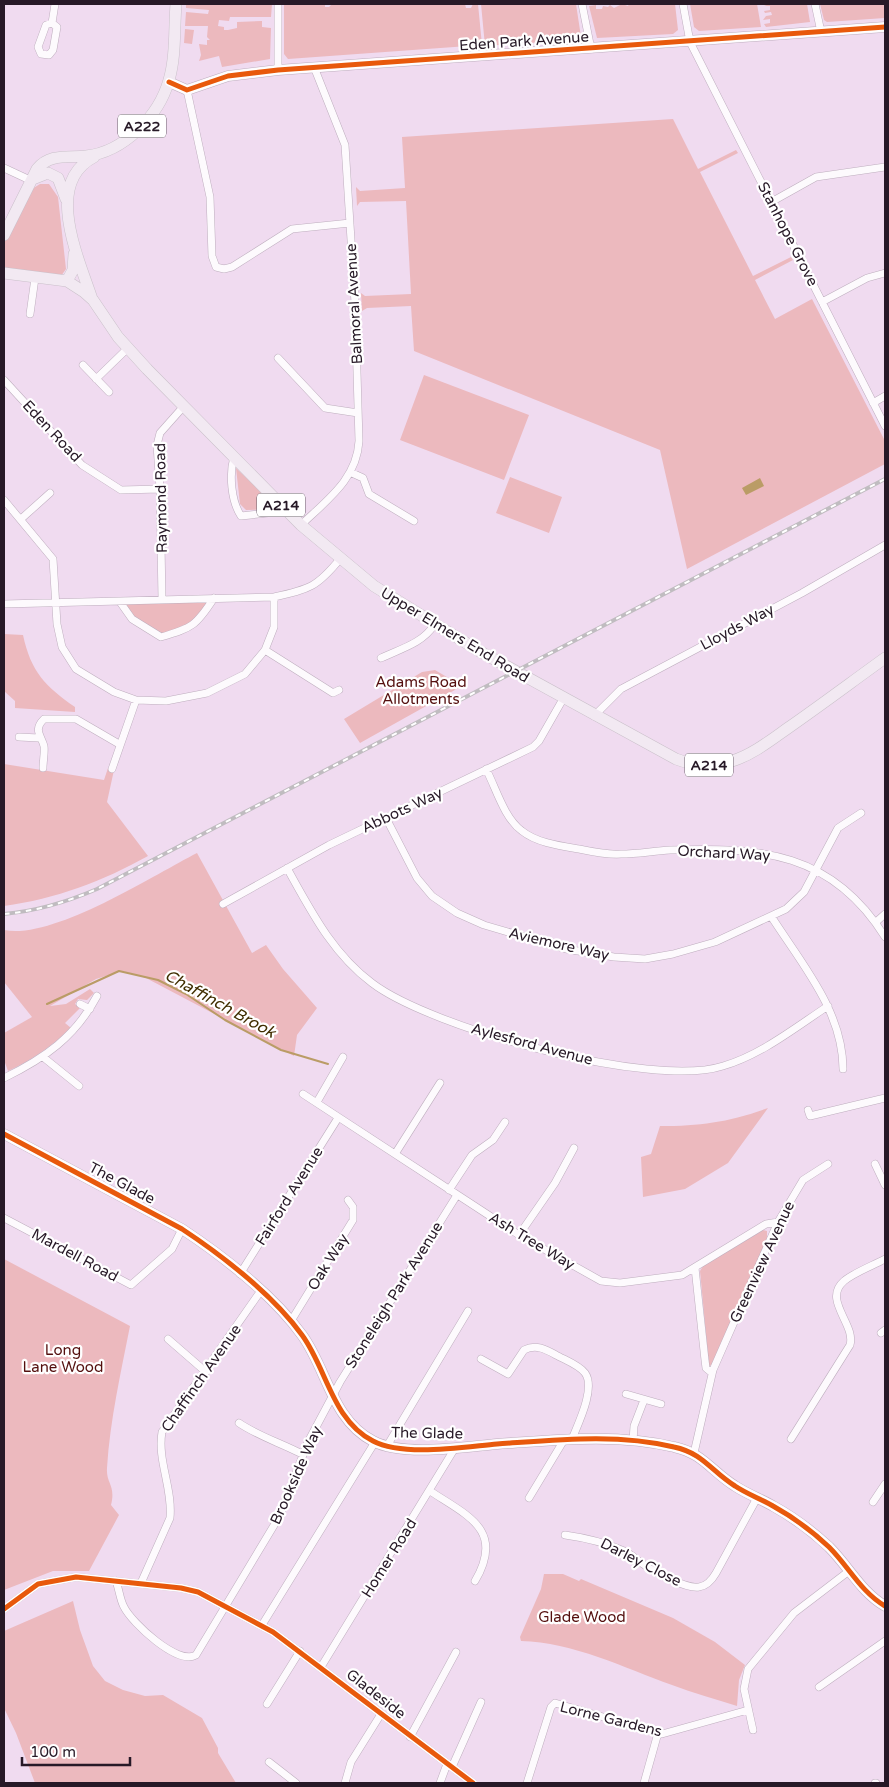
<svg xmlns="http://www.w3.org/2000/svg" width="889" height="1787" font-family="'Varela Round',sans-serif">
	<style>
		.green { fill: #ecb9be }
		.water { fill: #ba9c66 }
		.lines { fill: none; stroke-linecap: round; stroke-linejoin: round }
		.stream { stroke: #ba9c66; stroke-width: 2 }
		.street-casing { stroke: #beaebe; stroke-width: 8 }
		.secondary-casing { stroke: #beaebe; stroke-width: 11 }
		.primary-casing { stroke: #cac0ca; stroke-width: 12 }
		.street { stroke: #fdfafd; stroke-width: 7 }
		.secondary { stroke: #fdfafd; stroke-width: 10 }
		.primary { stroke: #f2e9f2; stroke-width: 11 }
		.rail-casing { stroke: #c0bcc0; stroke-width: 4 }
		.rail { stroke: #fff; stroke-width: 2; stroke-dasharray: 5.5; stroke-linecap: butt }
		.cycleway-casing { stroke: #fff; stroke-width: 8 }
		.cycleway { stroke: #e8590c; stroke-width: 5 }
		.labels { text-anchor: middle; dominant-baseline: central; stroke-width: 4.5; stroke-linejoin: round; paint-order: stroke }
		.shield { fill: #fff; stroke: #685e68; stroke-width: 1 }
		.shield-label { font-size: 14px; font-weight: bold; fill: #271927 }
		.street-label { font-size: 15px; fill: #271927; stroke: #fff }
		.park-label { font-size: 15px; fill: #540f0e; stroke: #fff }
		.water-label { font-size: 16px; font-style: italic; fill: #402e00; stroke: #fff }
	</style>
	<rect width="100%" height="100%" fill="#f0dbf0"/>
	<path class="green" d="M186,4H272L271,17H230L229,21L219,20L218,26L224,27V30H228L237,28V22L262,21V27L271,28L270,59L222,67L219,56L199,61L201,55L199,44L207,45V40H210L207,37L208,26H185L186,12L208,14L209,10L186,8Z
		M284,4H325V7H329L332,4H465L466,8H471L473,4H478L482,45L288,59L284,54Z
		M481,4H576L581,37L576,40L485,46Z
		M622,4L628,6L629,4H675L678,30L673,34L597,38L589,6L596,5V9H602L603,6L608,7L610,5L614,8Z
		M690,4H757L761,27L699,31L694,27Z
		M769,4H807L810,22L766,27L764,24L770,23V19L763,20L766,16L772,15L771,12L765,13L764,11L770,10V6H764Z
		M820,4H885V18L827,22L824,20Z
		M185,29L194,30L192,44L184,43Z
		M673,119L698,169L736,150L738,153L700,172L753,276L791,257L793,260L755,280L775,319L812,299L885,441V464L687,569L660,450L414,351L411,306L367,308L362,311L361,293L365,296L411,294L406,201L360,202L357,206L356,187L360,191L405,188L402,137Z
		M40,184H49L58,197L66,269L61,276L4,270V242L32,189Z
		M424,375L529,415L504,480L400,440Z
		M236,468L279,509L246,510L240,504Z
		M510,477L562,497L549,533L496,513Z
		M214,598L188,629L161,637L132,619L120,602Z
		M4,634L23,635C31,672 45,686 75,707V712L15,708V701L4,691Z
		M435,670L462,686L360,743L344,719L422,672Z
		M4,764L104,780L108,768L114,770L107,802L148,856C103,881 56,899 4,906Z
		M197,853L252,953L266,945L283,969L317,1008L297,1035L294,1056L146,978L122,971L96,979L50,1006L66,1004L90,989L94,993L87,1000L78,999L75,1004L80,1008L65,1023L71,1028C52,1046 32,1060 8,1071L4,1060V1033L32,1017L4,982V930C53,940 152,876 197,853Z
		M768,1108L728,1163L685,1189L643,1197L641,1157L651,1154L660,1126C701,1126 729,1122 768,1108Z
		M763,1230L767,1231V1238L712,1365L709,1366L700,1271L703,1266Z
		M4,1259L130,1326C121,1372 110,1420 107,1468C106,1484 116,1485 111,1505L119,1515L89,1571H53L4,1590Z
		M544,1574H563L579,1581L581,1579L673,1618L715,1642L745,1665L739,1680L737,1706C716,1699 693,1693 672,1685C624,1668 573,1642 521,1641L520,1637L541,1589Z
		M73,1601L80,1630L93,1666L105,1681L123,1690L145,1696L163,1695L202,1718L218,1748V1753L236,1783H35L16,1733L4,1708V1631Z"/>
	<path class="water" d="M760,478L764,486L746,495L742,488Z"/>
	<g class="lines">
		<path class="stream" d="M47,1004L119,971L158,980L186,994L225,1020L281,1050L328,1064"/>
		<defs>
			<path id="street" d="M582,4L591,49
				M683,4L690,42L885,426
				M815,4L821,32
				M52,23L57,27L53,50L49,55L41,54L38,47L46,25Z
				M52,23L55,4
				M278,70V4
				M187,90L210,197L212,256L216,267L224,269L232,267L292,229L350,223
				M4,168L32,181
				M773,201L816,177L885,167
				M822,302L867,278L885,273
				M30,314L35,278
				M278,358L325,408L358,413
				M83,365L109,392
				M96,379L128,348
				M4,380L82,465L121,490L160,489
				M873,403L885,396
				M234,457C229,474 231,501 241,516L287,511
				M352,473L363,478L369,494L414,521
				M4,500L53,559L57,624L62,647L76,669L114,692L136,700L166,701L207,693L245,674L265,650L274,627V597
				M21,519L50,493
				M301,525C327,500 357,479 359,441L355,303L345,145L314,67
				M162,599L160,489L157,445L160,433L184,406
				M120,602L132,619L161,637C192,628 196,626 214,598
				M4,604L274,597C310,589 317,587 340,559
				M265,650L333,693L339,690
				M381,658C400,649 423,643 434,625
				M594,716L621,689L802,593L885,545
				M19,737L39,738
				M43,768C43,761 45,752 44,746C41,735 33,730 44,719H76L119,744
				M112,769L136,700
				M486,769C496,788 504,818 522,831C537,843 561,846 579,849C593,852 607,855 621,854C637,854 653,851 670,850C761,847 832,852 885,937
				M386,818L417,878L432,896L457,913L484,925L566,949L614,957L645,959L673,954L715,942L786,909L804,892L838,828L861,813
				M287,868C311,911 332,953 372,983C431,1028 652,1089 723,1066C761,1055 796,1027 828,1006
				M223,904L329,845L533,747L539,741L563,699
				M771,916C801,963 843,1011 843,1069
				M876,922L885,914
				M80,1004L90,1009
				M43,1057L79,1086
				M4,1078C45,1058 75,1037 97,996
				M303,1094L519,1235L601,1281L620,1283L682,1275L766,1224L778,1222
				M317,1102L343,1057
				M808,1110L810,1116L885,1098
				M395,1154L440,1083
				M875,1164L885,1185
				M449,1190L472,1155L493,1140L505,1122
				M4,1218L131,1285L172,1249L182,1229
				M519,1235L555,1183L574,1148
				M695,1268L705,1360L706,1368L712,1373
				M240,1274L338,1118
				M291,1321L353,1220V1207L348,1200
				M881,1333L885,1330
				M168,1339L206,1372
				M481,1359L508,1374L524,1350C536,1344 545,1349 556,1355C565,1360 579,1365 585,1373C596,1388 578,1424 572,1439
				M626,1394L661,1404
				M239,1423C258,1436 281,1443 302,1454
				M791,1439L850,1345C856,1324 822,1300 844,1281C855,1272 872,1266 885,1259
				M633,1441L634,1426L644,1400
				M387,1446L468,1311
				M694,1453L713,1370L778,1222L803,1180L828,1164
				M430,1491C468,1516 505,1530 475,1581
				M529,1498L564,1440
				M873,1502L885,1484
				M565,1535C587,1538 604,1542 624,1551C632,1554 636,1560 643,1564C654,1572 686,1589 699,1587C707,1586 712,1580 716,1573L757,1498
				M116,1581C119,1589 120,1600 124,1607C132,1623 178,1666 196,1655L279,1517L308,1442L340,1382L457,1195
				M141,1583L170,1518C173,1489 157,1460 162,1432L260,1292
				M4,1609L38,1584L76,1577L181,1588L198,1592L273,1632L473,1783
				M262,1625L375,1442
				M321,1667L455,1448
				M819,1687L885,1641
				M267,1704L300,1651
				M753,1730L744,1689L748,1669L794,1613L849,1571
				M410,1737L456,1652
				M269,1762L296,1783
				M452,1767L481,1702
				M345,1783L351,1762L381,1714
				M440,1783L447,1764
				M527,1783L551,1707L555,1703L662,1734L748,1710
				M644,1783L658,1733
				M875,1783H876"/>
			<path id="secondary" d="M169,82L187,90L228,76L278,70L885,27
				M4,1134L182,1229C223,1256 273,1295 302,1335C327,1369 332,1420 373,1441C403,1457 463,1447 497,1444C555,1440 617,1433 674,1447C703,1453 712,1472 735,1486C747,1494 761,1499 773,1506C793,1517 812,1531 829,1547C849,1567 861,1592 885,1606"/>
			<path id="primary" d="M33,179L48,173L58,178L66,199
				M4,235L37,169C50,153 68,158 86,156C124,152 159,116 169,80C176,56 174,29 176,4
				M4,273L67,281L84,292L93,300L118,337L147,369L301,525L374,586L479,651L676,759C694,766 713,767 732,761C752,755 771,740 788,728C821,705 853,681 885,658
				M67,281L73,270L74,254
				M92,299C79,259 43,183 94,157"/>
		</defs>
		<use href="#street" class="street-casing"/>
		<use href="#secondary" class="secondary-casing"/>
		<use href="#primary" class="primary-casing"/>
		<use href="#street" class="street"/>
		<use href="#secondary" class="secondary"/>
		<use href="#primary" class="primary"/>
		<defs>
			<path id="rail" d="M4,914C37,911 67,902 97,889L885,479"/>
		</defs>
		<use href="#rail" class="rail-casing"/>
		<use href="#rail" class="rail"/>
		<defs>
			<path id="cycleway" d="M169,82L187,90L228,76L278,70L885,27
				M4,1134L182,1229C223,1256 273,1295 302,1335C327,1369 332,1420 373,1441C403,1457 463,1447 497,1444C555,1440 617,1433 674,1447C703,1453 712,1472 735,1486C747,1494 761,1499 773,1506C793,1517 812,1531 829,1547C849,1567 861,1592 885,1606
				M4,1609L38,1584L76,1577L181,1588L198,1592L273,1632L473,1783"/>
		</defs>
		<use href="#cycleway" class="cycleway-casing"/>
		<use href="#cycleway" class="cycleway"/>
	</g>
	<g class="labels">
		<g class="shield">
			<rect x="118" y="114.5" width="48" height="23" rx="4"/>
			<rect x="257" y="493.5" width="48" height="23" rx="4"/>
			<rect x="685" y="753.5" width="48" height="23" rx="4"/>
		</g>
		<g class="shield-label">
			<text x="142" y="126">A222</text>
			<text x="281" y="505">A214</text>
			<text x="709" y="765">A214</text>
		</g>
		<g class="street-label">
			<text transform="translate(524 41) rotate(-4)">Eden Park Avenue</text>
			<text transform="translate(788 234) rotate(63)">Stanhope Grove</text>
			<text transform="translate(354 304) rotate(-93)">Balmoral Avenue</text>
			<text transform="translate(52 431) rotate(47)">Eden Road</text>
			<text transform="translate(161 498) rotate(-91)">Raymond Road</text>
			<text transform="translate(737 627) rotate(-28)">Lloyds Way</text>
			<text transform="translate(455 635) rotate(31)">Upper Elmers End Road</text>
			<text transform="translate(402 810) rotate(-25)">Abbots Way</text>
			<text transform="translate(724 853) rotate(3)">Orchard Way</text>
			<text transform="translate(559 944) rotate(13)">Aviemore Way</text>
			<text transform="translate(532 1044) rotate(15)">Aylesford Avenue</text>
			<text transform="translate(122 1183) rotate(28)">The Glade</text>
			<text transform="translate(289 1196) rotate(-58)">Fairford Avenue</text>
			<text transform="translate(532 1241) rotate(31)">Ash Tree Way</text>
			<text transform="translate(75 1255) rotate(28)">Mardell Road</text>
			<text transform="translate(328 1262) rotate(-58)">Oak Way</text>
			<text transform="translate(762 1262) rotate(-65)">Greenview Avenue</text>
			<text transform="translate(394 1295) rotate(-58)">Stoneleigh Park Avenue</text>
			<text transform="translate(201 1378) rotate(-55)">Chaffinch Avenue</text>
			<text transform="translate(427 1433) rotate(1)">The Glade</text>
			<text transform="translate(296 1475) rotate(-66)">Brookside Way</text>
			<text transform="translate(389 1558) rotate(-58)">Homer Road</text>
			<text transform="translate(641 1562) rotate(27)">Darley Close</text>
			<text transform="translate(376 1694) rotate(38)">Gladeside</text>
			<text transform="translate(611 1719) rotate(14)">Lorne Gardens</text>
		</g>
		<g class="park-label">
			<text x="421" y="682">Adams Road<tspan x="421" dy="17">Allotments</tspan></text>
			<text x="63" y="1350">Long<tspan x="63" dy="17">Lane Wood</tspan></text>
			<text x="582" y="1617">Glade Wood</text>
		</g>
		<g class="water-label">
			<text transform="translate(220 1004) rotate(29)">Chaffinch Brook</text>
		</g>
	</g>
	<rect width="889" height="1787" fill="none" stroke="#271927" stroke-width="10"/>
	<path d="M22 1757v8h108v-8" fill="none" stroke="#271927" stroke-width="2.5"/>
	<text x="30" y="1757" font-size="15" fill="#271927" stroke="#ffffff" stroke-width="4" paint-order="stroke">100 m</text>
</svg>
